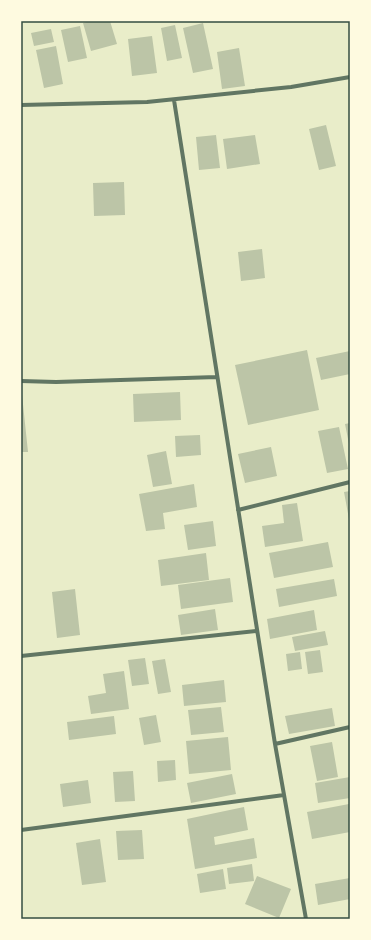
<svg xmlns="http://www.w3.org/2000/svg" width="371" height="940" font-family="'Alegreya Sans',sans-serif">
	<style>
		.building { fill: #bcc5a7 }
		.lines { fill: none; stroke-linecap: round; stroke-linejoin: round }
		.minor { stroke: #617663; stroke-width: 4 }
		.neatline { fill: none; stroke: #344e41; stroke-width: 1.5 }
	</style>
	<rect width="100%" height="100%" fill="#e9edc9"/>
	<path class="building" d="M90,21H110L117,44L91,51L83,23Z
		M203,23L213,69L193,73L183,28Z
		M175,25L182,58L167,61L161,28Z
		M80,26L87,58L68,62L61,30Z
		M51,29L54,42L34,46L31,33Z
		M152,36L157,73L132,76L128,39Z
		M56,46L63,84L44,88L36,50Z
		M239,48L245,86L222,89L217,52Z
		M326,125L336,166L319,170L309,129Z
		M216,135L220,168L199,170L196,137Z
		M255,135L260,164L227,169L223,139Z
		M124,182L125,215L94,216L93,183Z
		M262,249L265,278L241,281L238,252Z
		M307,350L319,410L248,425L235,365Z
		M350,351V374L321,380L316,358Z
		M180,392L181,420L134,422L133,394Z
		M21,395H22L28,452H21Z
		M350,423V444H349L345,424Z
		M339,427L348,469L327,473L318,431Z
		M200,435L201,455L176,457L175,436Z
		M271,447L277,476L245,483L238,454Z
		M166,451L172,484L153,487L147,455Z
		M194,484L197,507L163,513L165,529L146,531L139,494Z
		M350,491V519H349L344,492Z
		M297,503L303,541L265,547L262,526L284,523L282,505Z
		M213,521L216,546L188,550L184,525Z
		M328,542L333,567L274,578L269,553Z
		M206,553L209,580L161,586L158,560Z
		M230,578L233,602L181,609L178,585Z
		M334,579L337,596L279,607L276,589Z
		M75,589L80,635L57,638L52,592Z
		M215,609L218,630L181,635L178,615Z
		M314,610L317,630L270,639L267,619Z
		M325,631L328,645L295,651L292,637Z
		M320,650L323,672L308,674L305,652Z
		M300,652L302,669L288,671L286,654Z
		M145,658L149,684L132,686L128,660Z
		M165,659L171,692L158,694L152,661Z
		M124,671L129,709L91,714L88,696L106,693L103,674Z
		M224,680L226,702L184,706L182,685Z
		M221,707L224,732L191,735L188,710Z
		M332,708L335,726L289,734L285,716Z
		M156,715L161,742L144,745L139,718Z
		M114,716L116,734L69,740L67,722Z
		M228,737L231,770L189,774L186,741Z
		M332,742L338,777L317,781L310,746Z
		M175,760L176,780L158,782L157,761Z
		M133,771L135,801L115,802L113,772Z
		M232,774L236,794L191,803L187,783Z
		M350,777V798L318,803L315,783Z
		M88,780L91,803L63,807L60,784Z
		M349,804L350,832L312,839L307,812Z
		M244,807L248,830L214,837L215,845L254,838L257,858L195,869L187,819Z
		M142,830L144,859L118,860L116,831Z
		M100,839L106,882L82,885L76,843Z
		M252,864L254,881L229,884L227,868Z
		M223,869L226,889L200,893L197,874Z
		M257,876L291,889L279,918L245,904Z
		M350,878V899L318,905L315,884Z"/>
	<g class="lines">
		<path class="minor" d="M174,100L275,744L306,919
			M21,105L147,102L291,87L350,77
			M21,381L56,382L217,377
			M238,510L350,482
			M21,656L257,631
			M275,744L350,727
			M21,830L284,795"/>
	</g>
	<rect width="371" height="940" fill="none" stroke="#fefae0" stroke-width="44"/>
	<rect x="22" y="22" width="327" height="896" class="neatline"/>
</svg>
